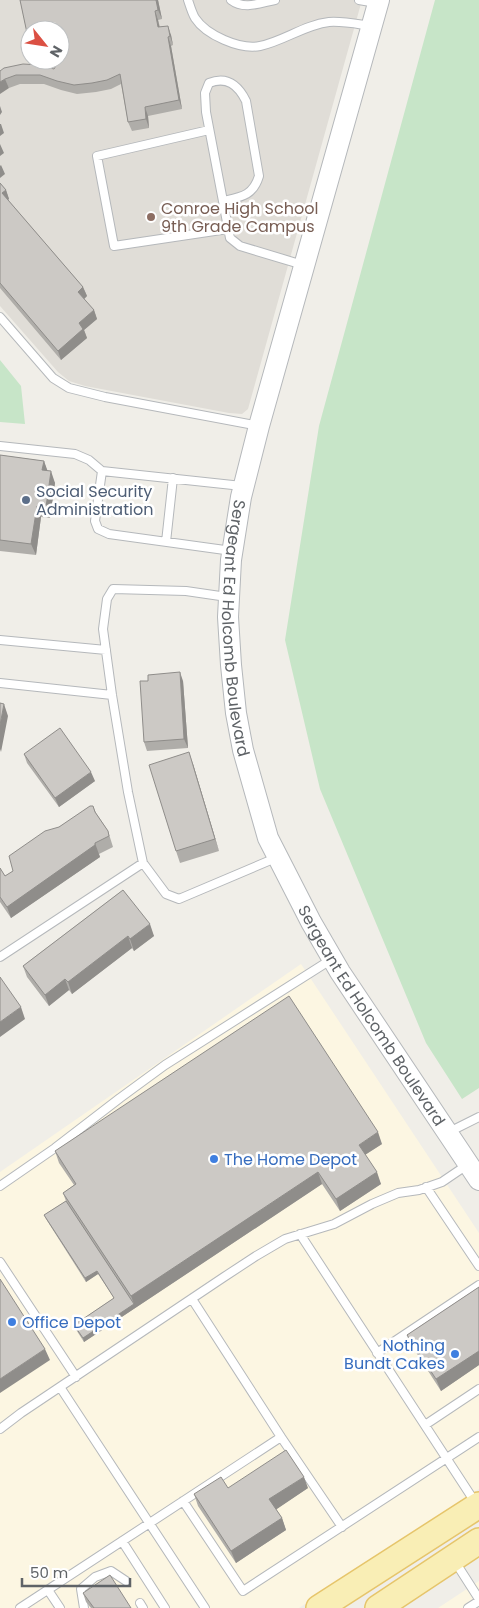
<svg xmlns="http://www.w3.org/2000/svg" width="479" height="1608" font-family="Poppins,sans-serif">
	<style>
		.commercial { fill: #fcf6e2 }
		.education { fill: #e0ddd7; fill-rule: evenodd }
		.green { fill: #c7e5c8 }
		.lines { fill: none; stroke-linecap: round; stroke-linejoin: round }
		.service-casing { stroke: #b5b8bb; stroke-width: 10 }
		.tertiary-casing { stroke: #b5b8bb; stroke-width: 22 }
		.primary-casing { stroke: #e6c56b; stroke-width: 28 }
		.service { stroke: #fff; stroke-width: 8 }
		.tertiary { stroke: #fff; stroke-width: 20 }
		.primary { stroke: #f9eeb5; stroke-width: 25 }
		.wall { fill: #afada9 }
		.shaded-wall { fill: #8f8d8a }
		.building { fill: #ccc9c5; stroke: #8f8d8a }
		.education-dot { fill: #8d6e63; stroke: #fff; stroke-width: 2 }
		.service-dot { fill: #5c6f8a; stroke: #fff; stroke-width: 2 }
		.shop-dot { fill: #3f7fe0; stroke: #fff; stroke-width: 2 }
		.labels { text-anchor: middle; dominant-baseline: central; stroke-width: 5; stroke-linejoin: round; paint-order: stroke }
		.education-label { font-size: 16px; fill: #785e54; stroke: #fff; text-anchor: start }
		.service-label { font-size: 16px; fill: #4e5e75; stroke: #fff; text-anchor: start }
		.street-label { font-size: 16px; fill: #5f6367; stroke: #fff }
		.shop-label { font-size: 16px; fill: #366cbe; stroke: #fff; text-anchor: start }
	</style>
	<rect width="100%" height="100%" fill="#f0eee8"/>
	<path class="commercial" d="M301,964L479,1233V1489L299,1608H0V1172Z
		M479,1581V1608H438Z"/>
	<path class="education" d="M0,0H362L248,409L242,414L229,413L85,386L69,381L58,372L0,306ZM30,30H60V60H30Z"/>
	<path class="green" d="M435,0H479V1088L462,1099L426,1043L320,789L285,640L319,426Z
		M0,360L21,386L25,424L0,422Z"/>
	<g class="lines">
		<defs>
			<path id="service" d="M188,0C190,6 192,13 195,18C206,35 240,50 260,46C284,41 304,25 329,22C343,21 357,24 371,26
				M231,0C244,10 260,3 275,0
				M359,0L376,3
				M209,130L97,156L114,246L228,229
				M223,201C241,197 253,196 259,176L246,101C238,85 227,76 209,83L205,93L206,112L230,238L240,246L303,265
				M0,317L53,378L69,388L105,397L259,426
				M0,446L75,454L89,460L102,471
				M166,542L173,478
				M232,551L109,534L98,529L95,521L102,471L242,486
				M227,597L186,591L113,589L107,599L103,629L112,695L128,792L143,863L166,894L179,899L278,857
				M0,640L106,650
				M0,683L112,695
				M0,957L143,863
				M449,1132L479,1117
				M0,1186L55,1148L120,1098L165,1065L332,959
				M426,1187L479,1266
				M300,1234L475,1502
				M0,1262L76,1377
				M377,1353L479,1285
				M60,1387L205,1608
				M425,1425L479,1389
				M0,1429L21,1413L224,1277L256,1256L285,1239L334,1224L372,1204L398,1193L419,1190L442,1182L467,1165
				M281,1437L342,1527
				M183,1501L243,1591L479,1437
				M122,1541L165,1608
				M454,1560L479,1599
				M48,1590L60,1608
				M140,1603L143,1608
				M20,1608L281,1437L192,1299
				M84,1608L81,1589L95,1577L111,1571L126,1581
				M468,1608L479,1601"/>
			<g id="tertiary">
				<path id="s1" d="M379,0L259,426L241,497L231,560L228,617L231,665L236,713L243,750L268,838L311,922L340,972L479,1180"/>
			</g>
			<path id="primary" d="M319,1608L479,1505
				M378,1608L479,1541"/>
		</defs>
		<use href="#service" class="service-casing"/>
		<use href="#tertiary" class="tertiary-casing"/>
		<use href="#primary" class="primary-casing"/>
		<use href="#service" class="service"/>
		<use href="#tertiary" class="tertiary"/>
		<use href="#primary" class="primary"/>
	</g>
	<path class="wall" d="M20,0H158L162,19L158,20L160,27L171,35L173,45L171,46L182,109L148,116L149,128L132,131L128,122L121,84L111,89L96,92L77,94L61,90L44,84H20L9,88L0,71L54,69L58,62L60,30H30V40L27,33Z
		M0,183L6,190L9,199L8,200L83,287L87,296L84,299L94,310L97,319L84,330L87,338L61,360L0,288Z
		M0,455L44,461L47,471L55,483L50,518L41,517L36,555L0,551Z
		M183,681L188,748L147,751L144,742Z
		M24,754L95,781L59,807L27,763Z
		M193,764L219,851L180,863L176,851Z
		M93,806L96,813L108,831L113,847L99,854L100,857L11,918L0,902V868L5,876L13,871L59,827Z
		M123,890L154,936L134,951L132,948L72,994L69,990L49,1006L27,977L23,966Z
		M382,1144L365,1155L381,1184L340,1211L322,1184L84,1342L75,1328L74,1325L114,1298L98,1274L86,1282L46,1219L44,1215L66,1201L63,1193L74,1185L59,1163L55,1151Z
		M479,1287V1365L441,1391L412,1346L407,1335Z
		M228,1488H308L276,1509L282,1518L286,1530L236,1563L198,1506L194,1494Z
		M83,1593L131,1608H91L86,1602Z"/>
	<path class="shaded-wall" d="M156,0H158L162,19L158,10Z
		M155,11L158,20L161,36L158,27Z
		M168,26L171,35L173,45L170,36Z
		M168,37L171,46L182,109L179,100Z
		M5,79L9,88L0,94V82Z
		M0,106L2,112L0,115Z
		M145,107L148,116L149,128L146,119Z
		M0,124H1L4,133L0,136Z
		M0,144L4,153L0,156Z
		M1,165L5,174L0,178V166Z
		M6,190L9,199L5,202L2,193Z
		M83,287L87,296L82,301L78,292Z
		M94,310L97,319L84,330L87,338L61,360L58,351L79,323Z
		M44,461L48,472L42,470Z
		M51,471L55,483L50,518L46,507Z
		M37,506L41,517L36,555L31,544Z
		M180,672L183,681L188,748L184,739Z
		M4,704L8,716L1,752L0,749V725Z
		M189,752L193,764L219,851L215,839Z
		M91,772L95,781L59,807L55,798Z
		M95,843L100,857L11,918L7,907Z
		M150,924L154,936L134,951L130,939Z
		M128,936L132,948L72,994L68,982Z
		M65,979L69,990L49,1006L45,995Z
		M21,1007L25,1019L0,1037V1022Z
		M378,1132L382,1144L363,1156L359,1145Z
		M318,1172L322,1184L84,1342L83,1338L134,1304L131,1296Z
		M377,1172L381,1184L340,1211L336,1199Z
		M97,1271L98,1274L86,1282L85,1278Z
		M45,1349L50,1360L0,1393V1379Z
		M479,1351V1365L441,1391L436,1379Z
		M304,1477L308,1488L274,1511L269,1499Z
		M282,1518L286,1530L236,1563L231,1551Z"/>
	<path class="building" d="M20,0H156L158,10L155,11L158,27L168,26L170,36L168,37L179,100L145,107L146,119L128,122L120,74L107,80L92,83L74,85L57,81L40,75H16L5,79L0,82V71L4,68L23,64L40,65L54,69L58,62L57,60H60V30H51V28L40,30H30V32L27,33Z
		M0,183L6,190L2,193L83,287L78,292L94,310L79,323L83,329L58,351L0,283Z
		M0,455L44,461L42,470L51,471L46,507L37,506L31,544L0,540Z
		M180,672L184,739L144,742L140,681H148V675Z
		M0,703L4,704L0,725Z
		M60,728L91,772L55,798L24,754Z
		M189,752L215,839L176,851L149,765Z
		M90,806H93L95,812L108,831L109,836L95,843V845L7,907L0,897V868L5,876L13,871L9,856L45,831L59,827Z
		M123,890L150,924L130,939L128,936L68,982L65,979L45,995L23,966Z
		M0,977L21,1007L0,1022Z
		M289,996L378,1132L359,1145L377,1172L336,1199L318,1172L131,1296L63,1193L76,1184L55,1151Z
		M66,1201L134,1304L83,1338L74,1325L114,1298L97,1271L85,1278L44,1215Z
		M0,1279L45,1349L0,1379Z
		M479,1287V1351L436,1379L407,1335Z
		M286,1450L304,1477L269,1499L282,1518L231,1551L194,1494L221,1477L228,1488Z
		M110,1575L131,1608H94L83,1593Z"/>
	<circle class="education-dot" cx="151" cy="217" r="5"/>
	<circle class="service-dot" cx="26" cy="500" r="5"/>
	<g class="shop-dot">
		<circle cx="214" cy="1159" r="5"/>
		<circle cx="12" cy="1322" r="5"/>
		<circle cx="455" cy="1354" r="5"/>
	</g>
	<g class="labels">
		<g class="education-label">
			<text x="161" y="208">Conroe High School<tspan x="161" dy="18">9th Grade Campus</tspan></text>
		</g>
		<g class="service-label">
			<text x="36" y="491">Social Security<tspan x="36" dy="18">Administration</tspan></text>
		</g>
		<g class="street-label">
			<text stroke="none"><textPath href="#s1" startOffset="648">Sergeant Ed Holcomb Boulevard</textPath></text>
			<text stroke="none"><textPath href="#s1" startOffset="1068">Sergeant Ed Holcomb Boulevard</textPath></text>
		</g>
		<g class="shop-label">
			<text x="224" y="1159">The Home Depot</text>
			<text x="22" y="1322">Office Depot</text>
			<text x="445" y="1345" text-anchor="end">Nothing<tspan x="445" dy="18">Bundt Cakes</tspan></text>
		</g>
	</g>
	<g transform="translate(45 45) rotate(120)"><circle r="24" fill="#ffffff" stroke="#bfc1c2"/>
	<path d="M0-4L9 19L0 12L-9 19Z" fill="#db5043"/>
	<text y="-8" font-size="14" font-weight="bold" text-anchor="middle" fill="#5f6367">N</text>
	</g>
	<path d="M22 1578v8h108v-8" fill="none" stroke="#5f6367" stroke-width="2.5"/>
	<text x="30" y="1578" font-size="15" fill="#5f6367" stroke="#ffffff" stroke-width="4" paint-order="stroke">50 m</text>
</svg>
